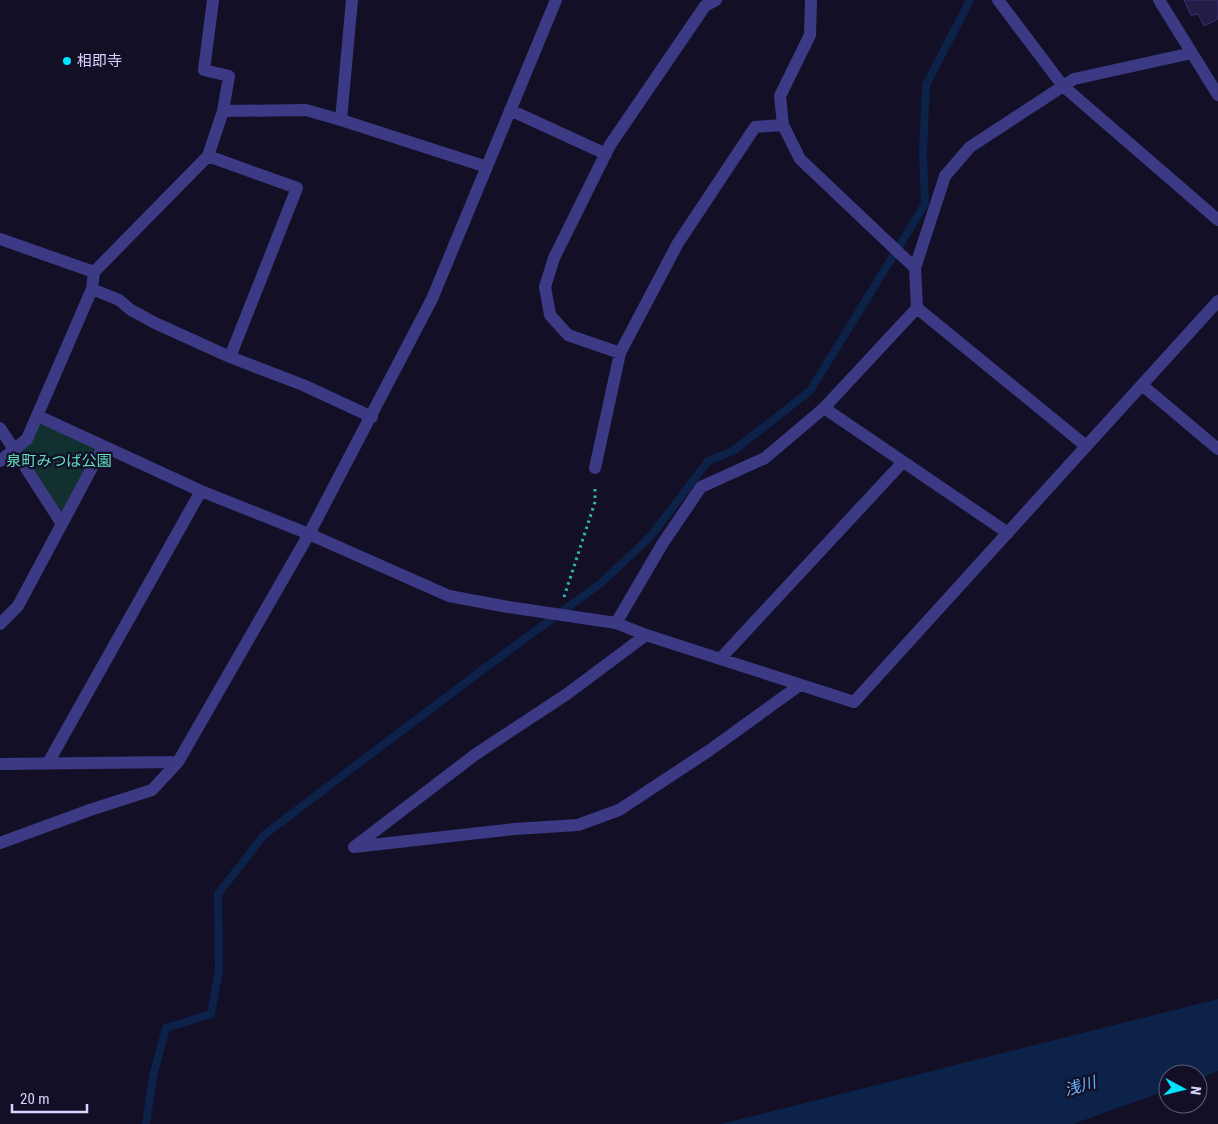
<svg xmlns="http://www.w3.org/2000/svg" width="1218" height="1124" font-family="'Roboto Condensed','Noto Sans JP',sans-serif">
	<style>
		.green { fill: #12302f }
		.water { fill: #0c2248 }
		.lines { fill: none; stroke-linecap: round; stroke-linejoin: round }
		.stream { stroke: #0c2248; stroke-width: 8 }
		.building { fill: #241b47; stroke: #3b2d73 }
		.path { stroke: #2fb8b0; stroke-width: 3; stroke-dasharray: 2.5 4; stroke-linecap: butt }
		.minor { stroke: #3d3a85; stroke-width: 12 }
		.poi-dot { fill: #00e5ff; stroke: #130f26; stroke-width: 2 }
		.labels { text-anchor: middle; dominant-baseline: central; stroke-width: 4.5; stroke-linejoin: round; paint-order: stroke }
		.poi-label { font-size: 15px; fill: #d9d4ff; stroke: #130f26; text-anchor: start }
		.park-label { font-size: 15px; fill: #5fe0c0; stroke: #130f26 }
		.water-label { font-size: 16px; font-style: italic; fill: #62b6ff; stroke: #130f26 }
	</style>
	<rect width="100%" height="100%" fill="#130f26"/>
	<path class="green" d="M38,416L103,447L62,524L14,449Z"/>
	<path class="water" d="M1218,999V1071L1198,1079V1074H1168V1090L1073,1124H721Z"/>
	<g class="lines">
		<path class="stream" d="M146,1124L153,1076L166,1028L211,1014L219,969L218,894L264,835L486,667L601,583L651,536L708,461L733,451L810,391L925,204L923,152L926,85L970,0"/>
	</g>
	<path class="building" d="M1184,0H1218V19L1204,26L1198,14L1191,15Z"/>
	<g class="lines">
		<path class="path" d="M564,597L595,502V486"/>
		<path class="minor" d="M811,0L810,35L780,96L783,125L800,159L915,268
			M998,0L1063,86L1218,220
			M1159,0L1218,95
			M510,110L606,154
			M223,111L306,110L341,120L487,167
			M341,120L352,0
			M208,156L297,188L230,357
			M0,239L94,272
			M92,289L119,300L131,310L155,323L230,357L303,385L372,417
			M917,308L1086,446
			M620,353L568,335L550,315L545,287L554,258L610,145L705,6L716,0
			M1142,385L1218,449
			M824,408L1008,533
			M38,416L201,491L309,534L449,596L508,607L616,623L646,635L854,702L1218,301
			M0,428L62,524
			M0,461L27,439L92,289L94,272L208,156L223,111L229,76L204,70L213,0
			M595,468L620,353L678,243L755,127L783,125
			M616,623L663,543L701,487L765,458L824,408L917,308L915,268L945,176L970,147L1074,79L1192,53
			M0,624L18,606L103,447
			M646,635L567,694L476,754L354,847L514,829L578,825L619,810L710,750L800,685
			M720,659L903,462
			M48,763L201,491
			M0,764L178,762
			M0,843L90,810L152,790L178,762L309,534L432,299L556,0"/>
	</g>
	<circle class="poi-dot" cx="67" cy="61" r="5"/>
	<g class="labels">
		<g class="poi-label">
			<text x="77" y="61">相即寺</text>
		</g>
		<g class="park-label">
			<text x="59" y="461">泉町みつば公園</text>
		</g>
		<g class="water-label">
			<text transform="translate(1080 1086) rotate(-16)">浅川</text>
		</g>
	</g>
	<g transform="translate(1183 1089) rotate(97)"><circle r="24" fill="#130f26" stroke="#625e7d"/>
	<path d="M0-4L9 19L0 12L-9 19Z" fill="#00e5ff"/>
	<text y="-8" font-size="14" font-weight="bold" text-anchor="middle" fill="#d9d4ff">N</text>
	</g>
	<path d="M12 1104v8h75v-8" fill="none" stroke="#d9d4ff" stroke-width="2.5"/>
	<text x="20" y="1104" font-size="15" fill="#d9d4ff" stroke="#130f26" stroke-width="4" paint-order="stroke">20 m</text>
</svg>
